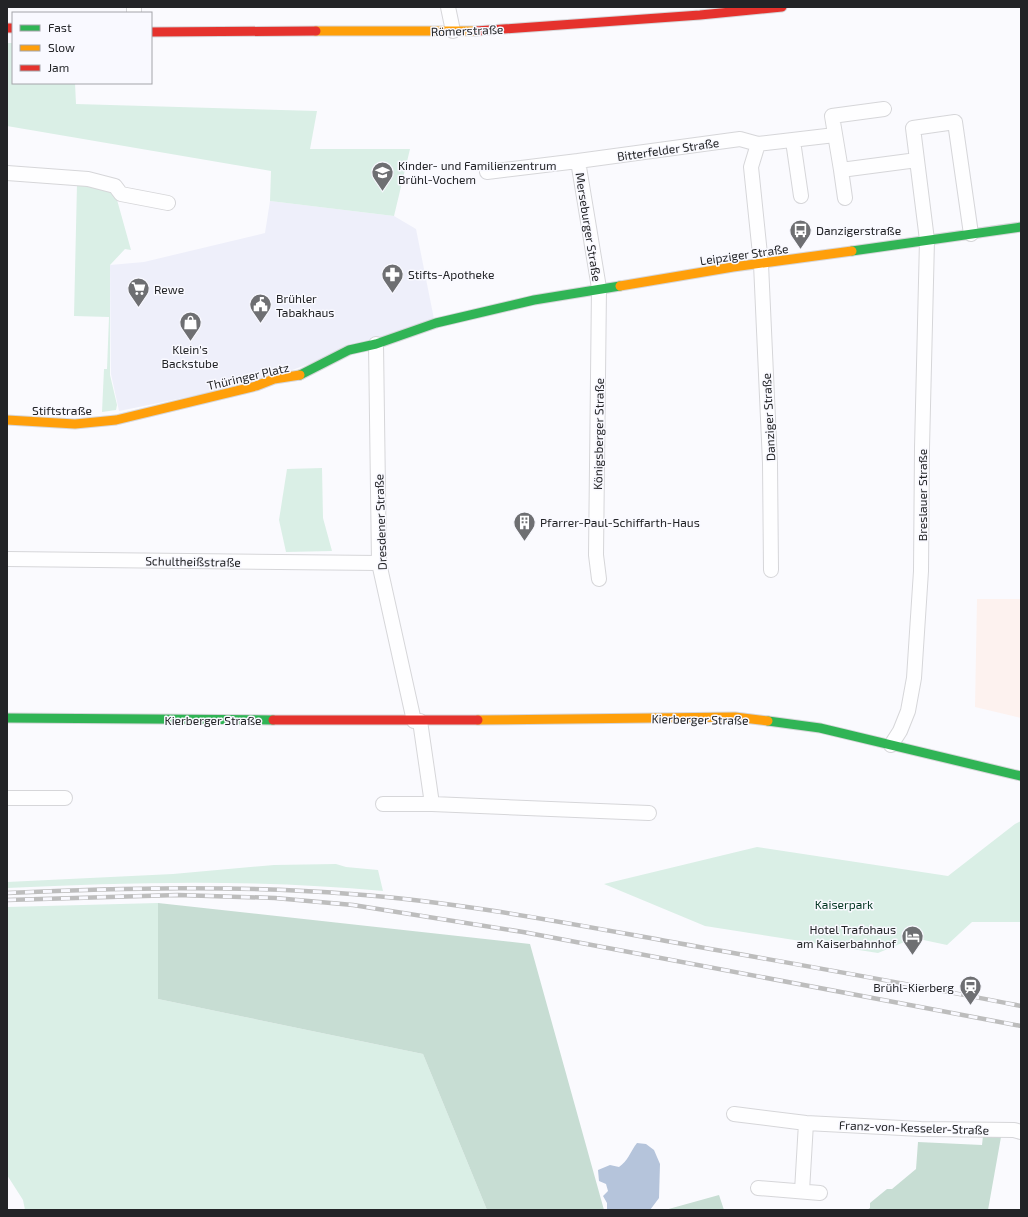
<svg xmlns="http://www.w3.org/2000/svg" width="1028" height="1217" font-family="'Exo 2',sans-serif">
	<style>
		.built { fill: #eeeffa }
		.education { fill: #fdf2ef }
		.green { fill: #daefe6 }
		.forest { fill: #c7ddd3 }
		.water { fill: #b5c4db }
		.lines { fill: none; stroke-linecap: round; stroke-linejoin: round }
		.street-casing { stroke: #d6d6d9; stroke-width: 16 }
		.fast-casing { stroke: #d6d6d9; stroke-width: 11 }
		.slow-casing { stroke: #d6d6d9; stroke-width: 11 }
		.jam-casing { stroke: #d6d6d9; stroke-width: 11 }
		.street { stroke: #fefeff; stroke-width: 14 }
		.fast { stroke: #30b455; stroke-width: 9 }
		.slow { stroke: #ff9f0a; stroke-width: 9 }
		.jam { stroke: #e5322d; stroke-width: 9 }
		.rail-casing { stroke: #bdbdbd; stroke-width: 4.5 }
		.rail { stroke: #f9f9ff; stroke-width: 3; stroke-dasharray: 9; stroke-linecap: butt }
		.labels { text-anchor: middle; dominant-baseline: central; stroke-width: 3; stroke-linejoin: round; paint-order: stroke }
		.street-label { font-size: 12px; fill: #232427; stroke: #f9f9ff }
		.poi-label { font-size: 12px; fill: #232427; stroke: #f9f9ff; text-anchor: start }
		.park-label { font-size: 12px; fill: #003420; stroke: #f9f9ff }
	</style>
	<rect width="100%" height="100%" fill="#fafafe"/>
	<path class="built" d="M270,201L394,216L416,229L434,319L256,383L119,411L111,374L110,265L144,262L265,233Z"/>
	<path class="education" d="M977,599H1021V718L975,707Z"/>
	<path class="green" d="M7,43H13V83H75L76,104L317,111L310,149H410L394,216L270,201L271,171L7,126Z
		M77,184L114,189L131,250L125,249L110,265V375L117,405L116,410L102,412L104,369H107L109,317L74,316Z
		M322,468L323,518L332,551L286,552L279,520L287,469Z
		M1021,821V922H972L947,945L914,938L878,953L705,926L604,884L757,847L948,876L1015,824Z
		M336,864L346,867L378,870L383,891C258,879 133,882 7,888V882L173,874L274,865Z
		M158,903V999L423,1054L487,1210H25L23,1200L7,1175V907Z"/>
	<path class="forest" d="M158,903L530,944L604,1210H487L423,1054L158,999Z
		M983,1136L1001,1137L988,1210H867L870,1208V1203L887,1189H892L916,1169L918,1142L982,1145Z
		M719,1195L724,1210H665Z"/>
	<path class="water" d="M637,1143L646,1144L654,1150L660,1164L659,1198L650,1210H607V1203L603,1196L608,1191L606,1184L599,1181L598,1170L610,1165L619,1167C628,1161 630,1152 637,1143Z"/>
	<g class="lines">
		<defs>
			<path id="street" d="M448,7L453,31
				M134,13V7
				M884,109L832,116L841,170L917,160
				M793,141L801,196
				M758,144L835,135
				M578,161L740,139L758,144L751,167L761,264L770,463L771,570
				M841,170L845,198
				M487,172L578,161L599,288L596,555L599,579
				M7,173L88,179L115,186L121,194L168,203
				M376,344L379,563L414,721
				M7,559L379,563
				M420,721L432,804L649,813
				M891,745L900,731L908,711L914,678L921,571L922,448L927,240L913,128L955,122L971,234
				M7,798H65
				M383,804H432
				M734,1114L806,1123L921,1129L1014,1130L1021,1132
				M758,1188L820,1193
				M802,1191L806,1123"/>
			<path id="fast" d="M852,251L1021,227
				M300,375L349,350L376,344L436,323L534,300L620,286
				M7,718L273,720
				M768,721L820,728L1021,776"/>
			<path id="slow" d="M316,31H476
				M620,286L733,267L852,251
				M7,420L75,424L116,420L256,386L274,379L300,375
				M478,720L735,717L768,721"/>
			<path id="jam" d="M7,28H13
				M476,31L700,15L782,7
				M151,32L316,31
				M273,720H478"/>
		</defs>
		<use href="#street" class="street-casing"/>
		<use href="#fast" class="fast-casing"/>
		<use href="#slow" class="slow-casing"/>
		<use href="#jam" class="jam-casing"/>
		<use href="#street" class="street"/>
		<use href="#fast" class="fast"/>
		<use href="#slow" class="slow"/>
		<use href="#jam" class="jam"/>
		<defs>
			<path id="rail" d="M7,893C122,888 237,885 351,894C459,902 566,923 672,942C788,963 905,983 1021,1006
				M7,900L178,895L275,898L353,905L523,932L1021,1026"/>
		</defs>
		<use href="#rail" class="rail-casing"/>
		<use href="#rail" class="rail"/>
	</g>
	<defs>
		<symbol id="school-pin" viewBox="-11 -11 22 30"><path d="M0 17L-7.5 6A9.5 9.5 0 1 1 7.5 6Z" fill="#6e6f72" stroke="#f9f9ff"/><path d="M0-5L7-2L0 1L-7-2ZM-4 1L0 2.5L4 1V4Q0 6-4 4Z" fill="#fff"/></symbol>
		<symbol id="bus-pin" viewBox="-11 -11 22 30"><path d="M0 17L-7.5 6A9.5 9.5 0 1 1 7.5 6Z" fill="#6e6f72" stroke="#f9f9ff"/><path d="M-5-6H5V4H4V6H2V4H-2V6H-4V4H-5ZM-3.5-4V0h7V-4ZM-3.5 1.2v1.5H-2V1.2ZM2 1.2v1.5H3.5V1.2Z" fill="#fff"/></symbol>
		<symbol id="pharmacy-pin" viewBox="-11 -11 22 30"><path d="M0 17L-7.5 6A9.5 9.5 0 1 1 7.5 6Z" fill="#6e6f72" stroke="#f9f9ff"/><path d="M-2-6h4v4h4v4h-4v4h-4v-4h-4v-4h4Z" fill="#fff"/></symbol>
		<symbol id="supermarket-pin" viewBox="-11 -11 22 30"><path d="M0 17L-7.5 6A9.5 9.5 0 1 1 7.5 6Z" fill="#6e6f72" stroke="#f9f9ff"/><path d="M-6-5.5h2.5l.6 2H6L4.5 2H-2.5L-4.4-4H-6ZM-1.5 3.2a1.3 1.3 0 1 0 .1 0ZM3 3.2a1.3 1.3 0 1 0 .1 0Z" fill="#fff"/></symbol>
		<symbol id="civic-pin" viewBox="-11 -11 22 30"><path d="M0 17L-7.5 6A9.5 9.5 0 1 1 7.5 6Z" fill="#6e6f72" stroke="#f9f9ff"/><path d="M-.6-6.5H3V-4.5H.6V-3L4-1V1h2V6H-6V1h2V-1L-.6-3ZM-1.2 2.5V6h2.4V2.5Z" fill="#fff"/></symbol>
		<symbol id="shop-pin" viewBox="-11 -11 22 30"><path d="M0 17L-7.5 6A9.5 9.5 0 1 1 7.5 6Z" fill="#6e6f72" stroke="#f9f9ff"/><path d="M-5-2.5h2.3a2.7 3.5 0 0 1 5.4 0H5L5.5 6h-11ZM-1.5-2.5h3a1.5 2.3 0 0 0-3 0Z" fill="#fff"/></symbol>
		<symbol id="building-pin" viewBox="-11 -11 22 30"><path d="M0 17L-7.5 6A9.5 9.5 0 1 1 7.5 6Z" fill="#6e6f72" stroke="#f9f9ff"/><path d="M-4-6H4V6H1V3H-1V6H-4ZM-2.5-4.3h1.7v1.8h-1.7ZM.8-4.3h1.7v1.8H.8ZM-2.5-1h1.7V.8h-1.7ZM.8-1h1.7V.8H.8Z" fill="#fff"/></symbol>
		<symbol id="hotel-pin" viewBox="-11 -11 22 30"><path d="M0 17L-7.5 6A9.5 9.5 0 1 1 7.5 6Z" fill="#6e6f72" stroke="#f9f9ff"/><path d="M-6-4.5h1.5V1H6V5H4.5V3h-9V5H-6ZM-4 0a1.8 1.8 0 1 1 3.6 0ZM.5 0V-2.5h3Q6-2.5 6 0Z" fill="#fff"/></symbol>
		<symbol id="station-pin" viewBox="-11 -11 22 30"><path d="M0 17L-7.5 6A9.5 9.5 0 1 1 7.5 6Z" fill="#6e6f72" stroke="#f9f9ff"/><path d="M-3-6H3Q5-6 5-4V2Q5 4 3 4L4.5 6H3L1.5 4h-3L-3 6H-4.5L-3 4Q-5 4-5 2V-4Q-5-6-3-6ZM-3.5-4v3h7v-3ZM-3.5 1v1.5H-2V1ZM2 1v1.5H3.5V1Z" fill="#fff"/></symbol>
	</defs>
	<g fill-rule="evenodd">
		<use href="#school-pin" x="370" y="160" width="25" height="34"/>
		<use href="#bus-pin" x="788" y="218" width="25" height="34"/>
		<use href="#pharmacy-pin" x="380" y="262" width="25" height="34"/>
		<use href="#supermarket-pin" x="126" y="276" width="25" height="34"/>
		<use href="#civic-pin" x="248" y="292" width="25" height="34"/>
		<use href="#shop-pin" x="178" y="310" width="25" height="34"/>
		<use href="#building-pin" x="512" y="510" width="25" height="34"/>
		<use href="#hotel-pin" x="900" y="924" width="25" height="34"/>
		<use href="#station-pin" x="958" y="974" width="25" height="34"/>
	</g>
	<g class="labels">
		<g class="street-label">
			<text transform="translate(467 30) rotate(-2)">Römerstraße</text>
			<text transform="translate(668 149) rotate(-8)">Bitterfelder Straße</text>
			<text transform="translate(589 227) rotate(81)">Merseburger Straße</text>
			<text transform="translate(744 254) rotate(-8)">Leipziger Straße</text>
			<text transform="translate(248 376) rotate(-13)">Thüringer Platz</text>
			<text x="62" y="410">Stiftstraße</text>
			<text transform="translate(768 417) rotate(-93)">Danziger Straße</text>
			<text transform="translate(598 434) rotate(-89)">Königsberger Straße</text>
			<text transform="translate(922 495) rotate(-90)">Breslauer Straße</text>
			<text transform="translate(380 522) rotate(-92)">Dresdener Straße</text>
			<text transform="translate(193 561) rotate(1)">Schultheißstraße</text>
			<text transform="translate(700 719) rotate(1)">Kierberger Straße</text>
			<text x="213" y="720">Kierberger Straße</text>
			<text transform="translate(914 1127) rotate(2)">Franz-von-Kesseler-Straße</text>
		</g>
		<g class="poi-label">
			<text x="398" y="165">Kinder- und Familienzentrum<tspan x="398" dy="14">Brühl-Vochem</tspan></text>
			<text x="816" y="230">Danzigerstraße</text>
			<text x="408" y="274">Stifts-Apotheke</text>
			<text x="154" y="289">Rewe</text>
			<text x="276" y="298">Brühler<tspan x="276" dy="14">Tabakhaus</tspan></text>
			<text x="190" y="349" text-anchor="middle">Klein's<tspan x="190" dy="14">Backstube</tspan></text>
			<text x="540" y="522">Pfarrer-Paul-Schiffarth-Haus</text>
			<text x="896" y="929" text-anchor="end">Hotel Trafohaus<tspan x="896" dy="14">am Kaiserbahnhof</tspan></text>
			<text x="954" y="987" text-anchor="end">Brühl-Kierberg</text>
		</g>
		<g class="park-label">
			<text x="844" y="904">Kaiserpark</text>
		</g>
	</g>
	<rect width="1028" height="1217" fill="none" stroke="#232427" stroke-width="16"/>
	<rect x="12" y="12" width="140" height="72" fill="#f9f9ff" stroke="#a3a4a9"/>
	<rect x="20" y="25" width="20" height="6" fill="#30b455" stroke="#a3a4a9"/>
	<text x="48" y="32" font-size="12" fill="#232427">Fast</text>
	<rect x="20" y="45" width="20" height="6" fill="#ff9f0a" stroke="#a3a4a9"/>
	<text x="48" y="52" font-size="12" fill="#232427">Slow</text>
	<rect x="20" y="65" width="20" height="6" fill="#e5322d" stroke="#a3a4a9"/>
	<text x="48" y="72" font-size="12" fill="#232427">Jam</text>
</svg>
